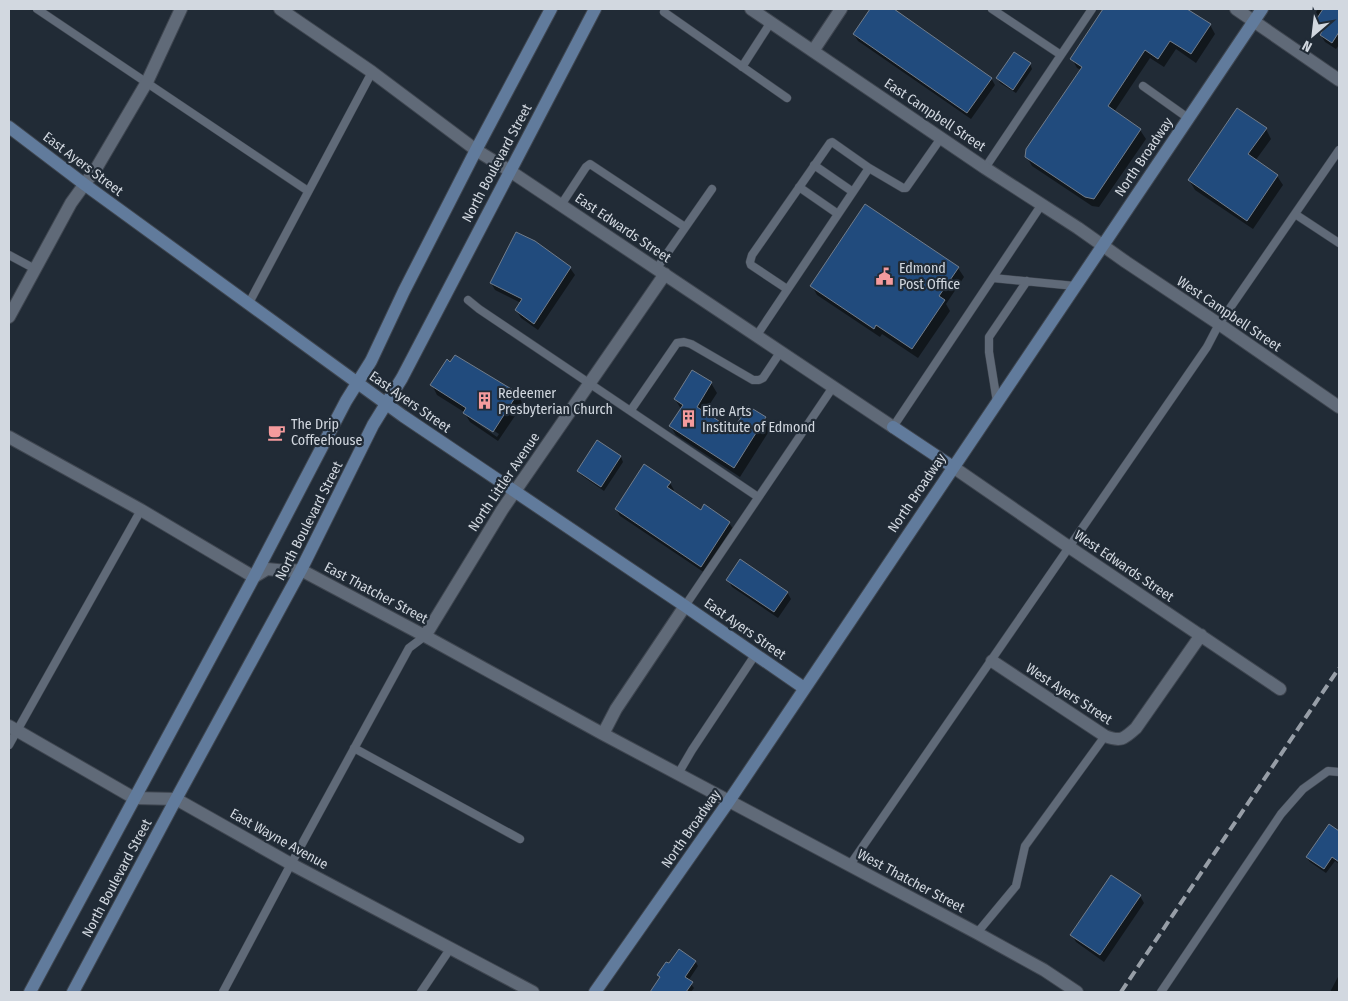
<svg xmlns="http://www.w3.org/2000/svg" width="1348" height="1001" font-family="'Fira Sans Condensed',sans-serif">
	<style>
		.shadow { fill: #0007; fill-rule: evenodd }
		.building { fill: #214b7d; stroke: #727d8b }
		.lines { fill: none; stroke-linecap: round; stroke-linejoin: round }
		.lane-casing { stroke: #3f4650; stroke-width: 9 }
		.street-casing { stroke: #3f4650; stroke-width: 14 }
		.secondary-casing { stroke: #3f4650; stroke-width: 14 }
		.lane { stroke: #606a78; stroke-width: 8 }
		.street { stroke: #606a78; stroke-width: 12 }
		.secondary { stroke: #617b9c; stroke-width: 12 }
		.rail { stroke: #979ea7; stroke-width: 4; stroke-dasharray: 10 5; stroke-linecap: butt }
		.labels { text-anchor: middle; dominant-baseline: central; stroke-width: 4.5; stroke-linejoin: round; paint-order: stroke }
		.street-label { font-size: 14px; fill: #d2d8e0; stroke: #212b36 }
		.poi-label { font-size: 14px; fill: #d2d8e0; stroke: #212b36; text-anchor: start }
	</style>
	<rect width="100%" height="100%" fill="#212b36"/>
	<path class="shadow" d="M872,9H891L991,78L995,85L971,119L858,41L854,34Z
		M1105,9H1185L1210,25L1215,34L1196,63L1176,49L1164,67L1150,58L1114,112L1140,130L1146,139L1099,207L1092,206L1032,166L1026,156L1081,70L1077,68L1072,59Z
		M1318,9H1339V45L1336,49L1325,42L1321,35L1323,33L1319,30L1315,23L1319,18L1316,12Z
		M1030,64L1032,69L1016,93L1000,83L998,78Z
		M1266,129L1271,139L1255,161L1277,176L1283,185L1253,229L1195,190L1189,180Z
		M570,268L575,275L538,330L521,318L517,311L521,303L495,290L491,283Z
		M958,268L964,277L946,304L950,311L918,358L882,334L880,337L817,295L812,286Z
		M693,371L711,383L717,393L704,413L733,432L749,407L766,418L771,428L740,477L676,435L670,426L681,409L675,399Z
		M432,385L517,394L523,404L498,441L470,422L464,412L437,395ZM471,416L499,434L497,437L471,419Z
		M597,442L621,457L623,462L604,491L581,475L578,471Z
		M670,483L674,490L672,492L701,511L729,523L734,530L705,573L620,516L616,509Z
		M728,580L787,592L791,599L778,618L732,587Z
		M1329,826L1339,832V864L1335,861L1326,873L1310,862L1307,858Z
		M1140,896L1144,903L1104,962L1076,942L1072,935Z
		M695,961L698,966L688,981L694,988L691,992H655L653,989L661,978Z
		M1339,975V992H1330Z"/>
	<path class="building" d="M870,9H894L992,78L967,113L853,34Z
		M1103,9H1187L1211,24L1191,54L1170,41L1158,59L1145,50L1108,106L1141,129L1094,199L1085,197L1025,157L1026,149L1082,67L1070,59Z
		M1323,9H1339V32L1332,43L1320,35L1323,30L1314,23Z
		M1014,52L1031,63L1013,90L996,78Z
		M1237,108L1267,128L1248,154L1278,175L1247,221L1188,180Z
		M865,204L959,267L939,296L945,300L912,349L876,325L874,329L810,286Z
		M516,232L535,241L571,267L534,324L515,310L522,299L490,283Z
		M455,355L518,393L493,432L463,413L466,408L430,385L447,359L450,362Z
		M692,370L712,382L697,407L733,430L748,406L766,417L734,468L669,426L683,405L674,399Z
		M597,440L621,456L601,487L577,471Z
		M644,464L671,482L667,487L701,510L704,504L730,522L701,567L615,509Z
		M740,559L788,592L774,612L726,580Z
		M1329,824L1339,831V862L1332,857L1324,869L1306,857Z
		M1111,875L1141,895L1100,955L1070,935Z
		M679,949L696,961L685,977L693,982L686,992H650L660,977L657,975L666,962L669,963Z"/>
	<g class="lines">
		<defs>
			<path id="lane" d="M37,9L308,191
				M992,9L1061,55
				M664,12L787,98
				M742,67L771,22
				M1143,86L1188,118
				M814,165L853,192
				M985,168L1092,9
				M799,187L838,214
				M561,205L586,167L590,164L685,227
				M1295,214L1339,243
				M9,255L35,269
				M657,268L712,189
				M993,278L1075,286
				M787,289L751,265L750,262L752,255L830,143L832,142L869,168
				M468,300L479,309L758,497
				M249,303L372,72
				M757,335L869,168L903,188H906L941,138
				M997,402L989,352V337L1027,281
				M631,410L677,343L684,342L691,344L753,380H759L763,378L781,351
				M893,427L1042,204
				M685,606L833,387
				M9,745L141,510
				M354,748L520,839
				M678,774L692,750L755,655
				M850,865L1207,347L1219,324L1339,150
				M977,933L1016,886L1025,846L1105,736
				M223,992L291,864L409,648L425,636
				M421,992L450,949
				M1161,992L1281,814L1303,789L1328,771L1339,772"/>
			<path id="street" d="M280,9L372,72L476,150L510,171L893,427
				M751,9L985,168L1078,228L1126,262L1219,324L1339,407
				M1236,9L1339,80
				M813,51L841,9
				M9,317L71,203L97,167L147,82L181,9
				M9,437L141,510L254,577L267,569L287,571L301,570L425,636L603,734L977,933L1044,970L1077,992
				M953,467L1069,547L1280,689
				M425,636L502,510L665,274
				M992,661L1105,736C1121,742 1124,739 1136,728L1201,635
				M9,726L134,798L176,799L291,864L533,992
				M603,734L616,709L685,606"/>
			<path id="secondary" d="M9,127L84,184L403,416L685,606L804,688
				M893,427L953,467
				M30,992L254,577L346,401L371,361L404,291L476,150L551,9
				M73,992L176,799L301,570L373,425L402,378L595,9
				M595,992L729,801L1262,9"/>
		</defs>
		<use href="#lane" class="lane-casing"/>
		<use href="#street" class="street-casing"/>
		<use href="#secondary" class="secondary-casing"/>
		<use href="#lane" class="lane"/>
		<use href="#street" class="street"/>
		<use href="#secondary" class="secondary"/>
		<path class="rail" d="M1121,992L1339,668"/>
	</g>
	<defs>
		<symbol id="civic-bare" viewBox="-9 -9 18 18"><path d="M-.6-6.5H3V-4.5H.6V-3L4-1V1h2V6H-6V1h2V-1L-.6-3ZM-1.2 2.5V6h2.4V2.5Z" fill="#f59b9d" stroke="#212b36" stroke-width="2.5" paint-order="stroke"/></symbol>
		<symbol id="building-bare" viewBox="-9 -9 18 18"><path d="M-4-6H4V6H1V3H-1V6H-4ZM-2.5-4.3h1.7v1.8h-1.7ZM.8-4.3h1.7v1.8H.8ZM-2.5-1h1.7V.8h-1.7ZM.8-1h1.7V.8H.8Z" fill="#f59b9d" stroke="#212b36" stroke-width="2.5" paint-order="stroke"/></symbol>
		<symbol id="cafe-bare" viewBox="-9 -9 18 18"><path d="M-5.5-4.5H6V0H3Q3 3.5 0 3.5H-2.5Q-5.5 3.5-5.5 0ZM3-3.2v2h1.7v-2ZM-6 4.5H4V6H-6Z" fill="#f59b9d" stroke="#212b36" stroke-width="2.5" paint-order="stroke"/></symbol>
	</defs>
	<g fill-rule="evenodd">
		<use href="#civic-bare" x="872" y="264" width="25" height="25"/>
		<use href="#building-bare" x="472" y="388" width="25" height="25"/>
		<use href="#building-bare" x="676" y="406" width="25" height="25"/>
		<use href="#cafe-bare" x="264" y="420" width="25" height="25"/>
	</g>
	<g class="labels">
		<g class="street-label">
			<text transform="translate(935 115) rotate(34)">East Campbell Street</text>
			<text transform="translate(1144 157) rotate(-56)">North Broadway</text>
			<text transform="translate(497 163) rotate(-62)">North Boulevard Street</text>
			<text transform="translate(83 164) rotate(37)">East Ayers Street</text>
			<text transform="translate(623 228) rotate(34)">East Edwards Street</text>
			<text transform="translate(1229 314) rotate(34)">West Campbell Street</text>
			<text transform="translate(410 402) rotate(35)">East Ayers Street</text>
			<text transform="translate(504 482) rotate(-56)">North Littler Avenue</text>
			<text transform="translate(917 493) rotate(-56)">North Broadway</text>
			<text transform="translate(309 521) rotate(-63)">North Boulevard Street</text>
			<text transform="translate(1124 566) rotate(34)">West Edwards Street</text>
			<text transform="translate(376 593) rotate(28)">East Thatcher Street</text>
			<text transform="translate(745 629) rotate(35)">East Ayers Street</text>
			<text transform="translate(1069 694) rotate(33)">West Ayers Street</text>
			<text transform="translate(691 829) rotate(-55)">North Broadway</text>
			<text transform="translate(279 839) rotate(29)">East Wayne Avenue</text>
			<text transform="translate(117 878) rotate(-62)">North Boulevard Street</text>
			<text transform="translate(911 881) rotate(28)">West Thatcher Street</text>
		</g>
		<g class="poi-label">
			<text x="899" y="268">Edmond<tspan x="899" dy="16">Post Office</tspan></text>
			<text x="498" y="393">Redeemer<tspan x="498" dy="16">Presbyterian Church</tspan></text>
			<text x="702" y="411">Fine Arts<tspan x="702" dy="16">Institute of Edmond</tspan></text>
			<text x="291" y="424">The Drip<tspan x="291" dy="16">Coffeehouse</tspan></text>
		</g>
	</g>
	<rect width="1348" height="1001" fill="none" stroke="#d2d8e0" stroke-width="20"/>
	<g transform="translate(1313 35) rotate(208)" stroke="#212b36" stroke-width="4" paint-order="stroke">
	<path d="M0-4L9 19L0 12L-9 19Z" fill="#d2d8e0"/>
	<text y="-8" font-size="14" font-weight="bold" text-anchor="middle" fill="#d2d8e0">N</text>
	</g>
</svg>
